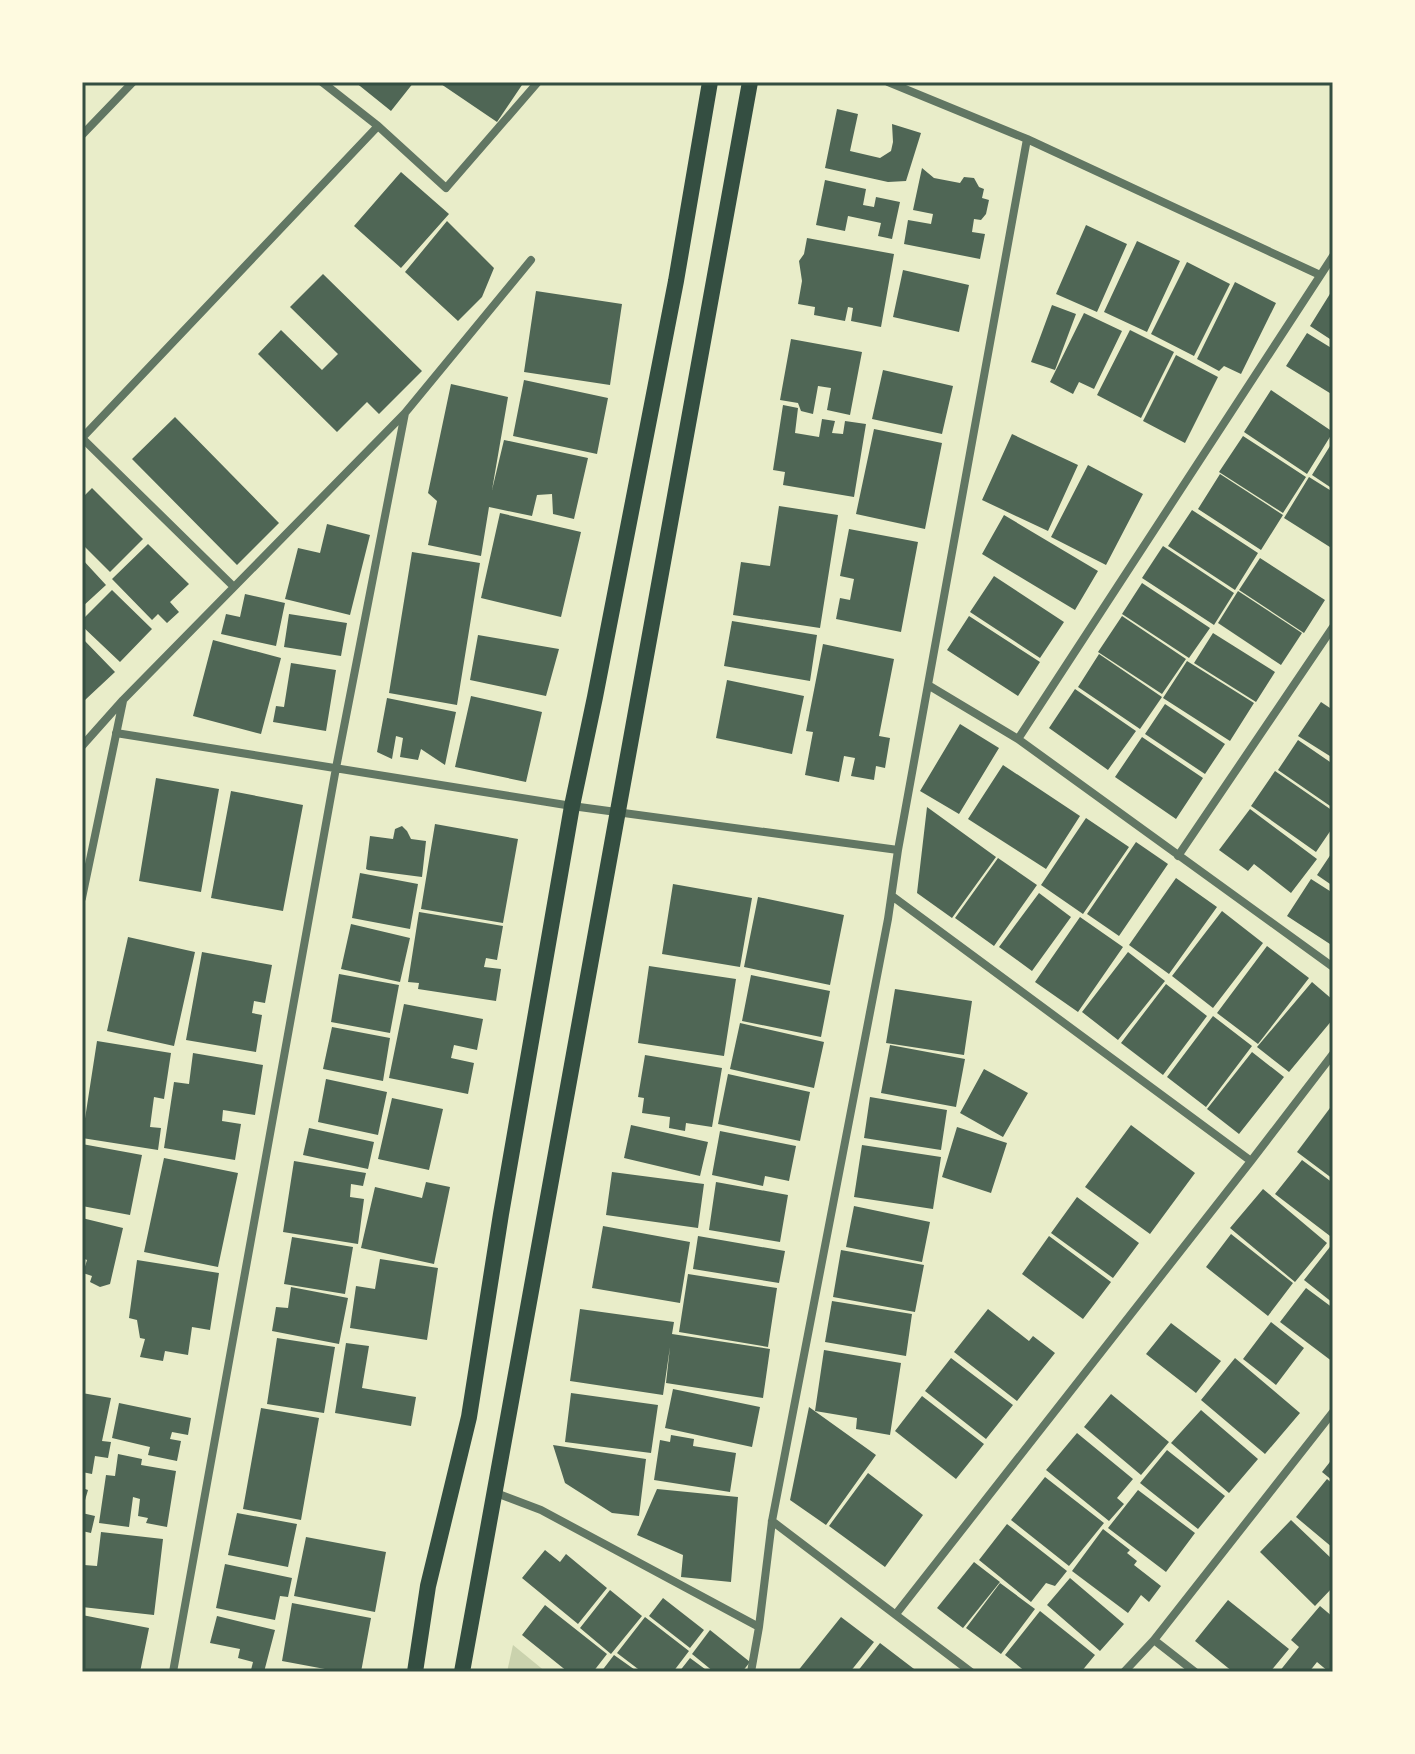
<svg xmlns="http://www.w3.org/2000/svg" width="1415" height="1754" font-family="Barlow,sans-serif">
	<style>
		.green { fill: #cad2ad }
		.building { fill: #4f6655 }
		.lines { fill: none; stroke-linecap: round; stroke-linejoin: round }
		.minor { stroke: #617663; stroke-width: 8 }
		.secondary { stroke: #344e41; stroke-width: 16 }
		.neatline { fill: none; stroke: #344e41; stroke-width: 3 }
	</style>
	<rect width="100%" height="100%" fill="#e9edc9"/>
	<path class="green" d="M513,1645L546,1672H507Z"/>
	<path class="building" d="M355,82H414L391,111Z
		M438,82H524L497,122Z
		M837,109L858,114L850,151L880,158L891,151L893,142L892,124L921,133L906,181L888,182L825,168Z
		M922,168L934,178L960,183L964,177L974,178L979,187L984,189L982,198L989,200L986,214L981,220L974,219L972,232L985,234L980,259L904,244L908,220L931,224L933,214L913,210Z
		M401,172L449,214L401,268L354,226Z
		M825,180L866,189L863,205L874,207L876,197L900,202L892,239L878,236L881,223L848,216L845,231L816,225Z
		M447,221L494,268L482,297L458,321L405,272Z
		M1086,225L1127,244L1097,312L1056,294Z
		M807,238L894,254L881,327L851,321L853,308L848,307L845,321L814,315L815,307L798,304L802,281L799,261L804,254Z
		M1137,241L1180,261L1147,332L1104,312Z
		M1187,262L1230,284L1194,356L1151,334Z
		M903,270L969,285L959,332L893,317Z
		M323,274L422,371L379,414L367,402L337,432L258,354L281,330L322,370L338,354L290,307Z
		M1235,282L1276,303L1241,374L1224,366L1219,371L1197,359Z
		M1333,289V341L1310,326Z
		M536,291L622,304L610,385L524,372Z
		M1052,305L1076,314L1055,370L1031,362Z
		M1084,313L1122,331L1094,389L1079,382L1073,394L1050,382Z
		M1130,330L1174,352L1141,418L1097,395Z
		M1307,333L1333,349V395L1286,366Z
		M791,339L862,352L850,415L827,410L831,388L818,386L813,414L801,411L798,403L780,400Z
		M1176,355L1218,377L1185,443L1143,421Z
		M883,370L953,386L942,434L872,419Z
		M524,380L608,398L597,454L513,436Z
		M451,384L508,397L492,490L504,440L588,458L574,519L553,514L552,494L537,495L532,516L489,507L481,556L428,545L437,501L428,493Z
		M1271,390L1333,432L1307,474L1244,432Z
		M783,405L798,408L795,433L819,437L822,419L835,421L832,433L843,434L845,421L866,424L854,497L783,485L785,472L773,470Z
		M175,417L279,523L237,565L132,459Z
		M874,429L942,443L925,529L856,514Z
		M1012,434L1078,465L1048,531L982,500Z
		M1243,436L1306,477L1283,513L1219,472Z
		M1330,446L1333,447V489L1312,475Z
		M1088,465L1143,494L1106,565L1051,537Z
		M1220,474L1283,515L1261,550L1198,509Z
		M1309,477L1333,492V549L1284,518Z
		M92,488L143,539L110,572L82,544V498Z
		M779,506L838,515L820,628L733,615L741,562L770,566Z
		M1192,510L1258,553L1235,590L1168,546Z
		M500,513L581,532L561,617L481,598Z
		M1004,515L1098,571L1075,610L982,554Z
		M327,524L370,535L350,615L285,599L298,548L320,553Z
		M849,529L918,542L901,632L836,619L840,598L850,600L854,579L840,576Z
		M148,544L189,584L170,602L179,612L167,623L158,614L152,620L112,579Z
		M1163,546L1234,593L1214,625L1142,578Z
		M412,552L480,563L457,705L389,693Z
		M1260,558L1325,600L1304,633L1239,590Z
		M82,559L106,585L82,607Z
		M994,576L1064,622L1040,658L970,612Z
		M1142,583L1210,628L1189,658L1122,614Z
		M112,590L152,629L120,662L82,626V620Z
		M1238,591L1302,633L1281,665L1218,623Z
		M245,594L285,603L276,646L221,634L226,614L240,617Z
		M289,614L347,623L341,656L284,647Z
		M969,616L1040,662L1018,696L947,650Z
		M1122,616L1186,659L1162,694L1098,652Z
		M732,621L817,635L810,681L724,666Z
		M1213,633L1275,672L1256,702L1194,663Z
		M478,635L559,649L546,696L470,680Z
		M82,638L115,672L85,700L82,697Z
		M213,640L281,658L261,734L193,716Z
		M823,644L894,659L879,736L890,738L885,768L876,766L874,780L851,776L855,758L844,756L839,782L805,775L813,732L806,731Z
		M1099,654L1162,697L1140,729L1078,687Z
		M1187,661L1254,703L1230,741L1163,698Z
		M291,663L336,670L326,731L273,722L276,706L284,707Z
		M727,680L804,696L792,754L716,738Z
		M1075,689L1136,731L1108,770L1049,728Z
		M471,696L542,712L526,782L455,767Z
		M387,698L456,712L445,765L421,749L418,760L400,757L403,738L396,736L392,759L377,752Z
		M1321,702L1333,710V758L1298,736Z
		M1165,704L1225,744L1205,774L1145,734Z
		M960,724L999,748L959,814L920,791Z
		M1142,737L1203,778L1176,819L1115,777Z
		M1298,740L1333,764V808L1278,770Z
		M1003,765L1080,816L1046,869L968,819Z
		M1275,771L1333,811V827L1316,852L1251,806Z
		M156,778L219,789L201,892L139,881Z
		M231,791L303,805L283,911L211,898Z
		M927,807L996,857L952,918L917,893Z
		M1250,809L1317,859L1291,893L1254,864L1248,871L1219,850Z
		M1086,818L1129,847L1083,914L1041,885Z
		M435,824L518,839L503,923L421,909Z
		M402,826L407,831L411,839L426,841L422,877L368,870L366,869L370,836L393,839L395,829Z
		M1136,842L1168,864L1119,936L1087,914Z
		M1333,851V886L1317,875Z
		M998,858L1037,885L994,946L955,918Z
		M360,873L418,884L410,929L352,918Z
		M1176,878L1217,907L1169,974L1129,945Z
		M1311,879L1333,893V946L1287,916Z
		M673,884L752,898L740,967L662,954Z
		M1039,893L1071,917L1032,971L999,947Z
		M758,897L844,915L830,985L744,967Z
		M1222,911L1263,943L1213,1008L1172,976Z
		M419,912L503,926L497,960L486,958L484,967L501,969L496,1001L418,989L419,983L408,982Z
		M1080,917L1123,947L1078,1012L1035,982Z
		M351,924L410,938L400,982L341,969Z
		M128,937L195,952L174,1046L107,1031Z
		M1267,946L1309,978L1258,1044L1217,1013Z
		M202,952L272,965L265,1003L254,1001L252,1013L262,1015L256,1052L186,1040Z
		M1128,952L1165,981L1118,1040L1082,1012Z
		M649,966L736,979L724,1056L638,1043Z
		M339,974L399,985L390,1033L331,1022Z
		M751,975L830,991L821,1037L742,1021Z
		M1312,982L1333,1000V1019L1289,1072L1257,1047Z
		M1166,984L1207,1016L1163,1075L1121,1043Z
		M895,989L972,1001L964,1055L886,1043Z
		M404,1004L483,1019L477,1050L454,1045L451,1058L474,1063L468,1094L389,1078Z
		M1213,1016L1252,1046L1206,1107L1167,1077Z
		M740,1023L824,1042L814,1088L730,1069Z
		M332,1027L390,1038L383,1081L323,1069Z
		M97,1041L171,1053L164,1099L154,1097L150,1127L161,1128L158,1150L82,1138Z
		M890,1045L965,1059L956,1107L881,1093Z
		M1252,1052L1284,1077L1239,1134L1207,1109Z
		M193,1053L263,1065L255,1115L223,1110L222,1121L241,1124L235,1160L164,1148L174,1082L189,1084Z
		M645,1055L722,1068L712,1127L686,1123L685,1131L669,1128L670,1117L642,1113L644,1098L638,1097Z
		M984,1069L1028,1093L1003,1137L960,1113Z
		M728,1074L810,1092L800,1141L718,1124Z
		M326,1079L387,1092L378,1135L318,1122Z
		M870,1097L947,1110L941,1150L864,1138Z
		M392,1098L443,1109L429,1170L378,1159Z
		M1330,1108L1333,1111V1179L1297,1152Z
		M631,1125L708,1142L700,1176L624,1158Z
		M1131,1125L1195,1173L1150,1234L1085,1187Z
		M957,1127L1007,1143L991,1193L942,1177Z
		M309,1128L374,1142L368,1169L303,1155Z
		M720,1131L796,1146L789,1181L765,1176L763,1186L712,1175Z
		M82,1144L142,1155L130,1215L82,1206Z
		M862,1145L941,1157L933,1209L854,1197Z
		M164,1158L238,1173L218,1267L144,1252Z
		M1302,1160L1333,1183V1232L1330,1236L1275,1194Z
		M294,1161L366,1173L363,1186L351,1184L350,1197L364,1199L358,1244L283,1232Z
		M612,1172L704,1184L698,1228L606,1215Z
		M426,1182L450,1187L434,1264L361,1248L375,1187L422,1198Z
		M716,1182L788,1195L780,1242L709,1230Z
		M1263,1189L1327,1243L1295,1282L1230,1228Z
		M1077,1197L1139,1243L1113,1278L1051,1233Z
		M854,1206L930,1222L922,1262L846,1247Z
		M82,1218L123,1228L110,1284L100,1287L90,1282L92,1276L83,1273L87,1260L82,1258Z
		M603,1226L690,1242L680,1303L592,1288Z
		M1231,1234L1293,1283L1268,1316L1206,1267Z
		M698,1236L785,1251L779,1283L693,1269Z
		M1049,1236L1111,1282L1083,1319L1022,1274Z
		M292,1237L353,1247L345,1294L284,1284Z
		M1333,1243V1303L1304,1280Z
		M841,1250L924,1265L915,1312L833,1297Z
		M380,1259L438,1268L427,1340L350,1328L356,1286L375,1289Z
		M137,1260L219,1273L210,1330L192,1327L188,1355L165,1351L163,1361L140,1357L145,1339L140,1338L137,1320L129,1318Z
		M688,1274L777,1288L768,1347L679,1332Z
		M291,1287L348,1298L339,1344L272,1331L276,1307L288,1308Z
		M1306,1288L1333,1308V1362L1280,1322Z
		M832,1301L912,1314L906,1356L825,1342Z
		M580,1309L674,1322L672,1334L770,1349L763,1398L666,1383L670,1347L663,1395L570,1381Z
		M988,1309L1029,1341L1033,1336L1055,1353L1017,1401L954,1352Z
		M1271,1322L1304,1348L1276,1385L1243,1359Z
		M1171,1323L1221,1361L1196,1393L1146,1354Z
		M277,1338L335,1347L324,1413L267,1404Z
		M346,1343L369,1346L362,1388L416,1397L411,1426L335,1413Z
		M824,1350L901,1363L890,1435L856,1429L857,1418L815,1411Z
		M951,1358L1013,1405L986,1439L925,1391Z
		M1235,1358L1300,1413L1265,1454L1201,1400Z
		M673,1389L760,1407L752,1447L665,1428Z
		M82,1393L111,1398L102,1441L111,1442L108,1458L95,1456L92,1474L82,1472Z
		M571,1393L658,1405L651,1453L565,1442Z
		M1111,1394L1169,1442L1141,1475L1084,1427Z
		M922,1396L984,1444L956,1479L895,1431Z
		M119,1403L191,1418L188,1435L172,1432L170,1439L181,1441L177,1461L148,1455L150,1447L112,1438Z
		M809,1407L876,1455L826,1525L790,1500Z
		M261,1408L319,1418L301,1520L243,1509Z
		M1201,1410L1258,1459L1229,1493L1171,1443Z
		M1077,1433L1133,1479L1117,1498L1124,1504L1109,1521L1046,1470Z
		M671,1435L694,1439L693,1446L736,1453L730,1492L654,1480L660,1440L670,1442Z
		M553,1445L646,1459L639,1516L612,1513L565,1483Z
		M1167,1450L1225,1496L1198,1529L1140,1483Z
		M118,1454L142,1459L141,1465L176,1471L167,1527L146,1523L148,1518L138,1516L140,1499L133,1497L129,1527L99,1523L106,1475L115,1476Z
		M1333,1458V1481L1322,1472Z
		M868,1473L923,1515L885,1567L829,1526Z
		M1045,1477L1104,1523L1069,1566L1011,1520Z
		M1327,1479L1333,1484V1548L1296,1517Z
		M82,1488L88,1490L83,1507H82Z
		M657,1489L738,1497L731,1582L681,1577L683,1555L637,1535Z
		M1138,1490L1195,1533L1166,1572L1108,1528Z
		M82,1513L95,1516L91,1533L82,1531Z
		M237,1513L297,1524L288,1567L228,1555Z
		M1291,1520L1333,1560V1587L1315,1606L1260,1552Z
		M1007,1524L1067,1571L1055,1586L1046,1583L1031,1602L979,1560Z
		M1103,1529L1130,1550L1127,1553L1137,1561L1134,1565L1161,1586L1149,1602L1141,1595L1128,1613L1072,1571Z
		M101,1532L163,1539L154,1615L82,1607L84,1565L97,1566Z
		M306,1537L386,1552L375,1612L294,1596Z
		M545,1550L560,1562L566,1554L607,1588L578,1624L522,1578Z
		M974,1562L1000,1582L963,1628L937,1608Z
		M225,1564L292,1578L288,1597L280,1596L275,1620L216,1608Z
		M1070,1578L1124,1624L1100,1651L1047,1605Z
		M1000,1583L1035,1609L1001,1654L966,1628Z
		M610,1590L642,1616L611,1654L580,1628Z
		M663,1598L704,1630L690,1648L649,1616Z
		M1228,1600L1289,1649L1270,1672H1233L1195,1641Z
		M292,1603L371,1618L361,1672H341L282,1661Z
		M545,1605L607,1654L593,1672H568L522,1635Z
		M1320,1606L1333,1617V1672H1329L1317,1662L1309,1672H1279L1299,1647L1291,1640Z
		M1040,1611L1095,1655L1081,1672H1026L1005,1655Z
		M82,1615L149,1628L140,1672H82Z
		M217,1616L275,1630L264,1672L251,1670L253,1662L238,1658L240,1649L210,1643Z
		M645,1617L689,1651L673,1672H642L617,1653Z
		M841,1617L874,1642L850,1672H797Z
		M710,1630L750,1662L742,1672H714L692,1654Z
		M880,1643L918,1672H857Z
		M614,1655L638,1672H601Z
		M690,1658L709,1672H679Z"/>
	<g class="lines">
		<path class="minor" d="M322,82L378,126L446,188L538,82
			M82,135L133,82
			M1027,139L1320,275
			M405,413L531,260
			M234,587L82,438L378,126
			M928,685L1018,739L1333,967
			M116,733L572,806L898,850L1027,139L888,82
			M1018,739L1333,256
			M82,746L123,700L405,413L336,768L173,1672
			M1178,856L1333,627
			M892,896L1251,1161
			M82,898L123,701
			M496,1493L541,1510L759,1627L772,1521L888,919L898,850
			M772,1521L971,1672
			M896,1614L1251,1161L1333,1054
			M1154,1640L1195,1672
			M751,1672L759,1627
			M1124,1672L1154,1640L1333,1412"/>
		<path class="secondary" d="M415,1672L428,1586L469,1417L501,1214L572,806L595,697L676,281L710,82
			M462,1672L750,82"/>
	</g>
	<rect width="1415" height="1754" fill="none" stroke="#fefae0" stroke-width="168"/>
	<rect x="84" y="84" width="1247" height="1586" class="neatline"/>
</svg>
